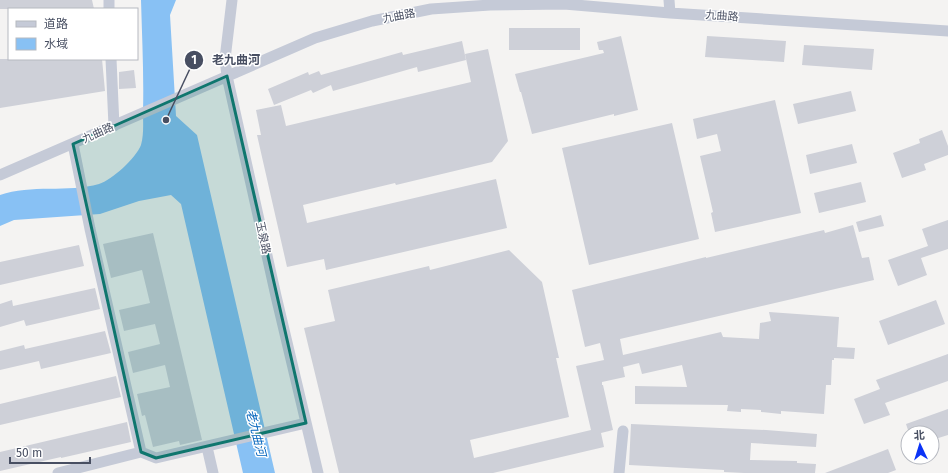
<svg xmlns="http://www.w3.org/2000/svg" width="948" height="473" font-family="'Fira Sans','Noto Sans SC',sans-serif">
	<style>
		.water { fill: #88c1f4 }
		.building { fill: #ced0d8 }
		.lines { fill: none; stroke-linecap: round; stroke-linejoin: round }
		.minor { stroke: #c5cad7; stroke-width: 11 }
		.marked { fill: #0f766e; fill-opacity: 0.2; stroke: #0f766e; stroke-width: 3; stroke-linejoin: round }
		.labels { text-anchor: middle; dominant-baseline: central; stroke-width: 3; stroke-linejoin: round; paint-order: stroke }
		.street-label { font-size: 11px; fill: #484f62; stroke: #fff }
		.water-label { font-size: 12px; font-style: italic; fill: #0063bc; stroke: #fff }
		.leader { fill: none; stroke: #484f62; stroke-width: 1.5 }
		.callout-dot { fill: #484f62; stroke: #fff; stroke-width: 1.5 }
		.mark-label { font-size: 12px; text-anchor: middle; font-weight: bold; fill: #fff }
		.callout-label { font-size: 12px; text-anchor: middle; font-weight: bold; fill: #484f62; stroke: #fff; stroke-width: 3; stroke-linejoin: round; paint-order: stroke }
	</style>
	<rect width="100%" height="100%" fill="#f4f3f2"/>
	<path class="water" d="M141,0H176L170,15L176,116L197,135L275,473H243L181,204L171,195L139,201L100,214L14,220L0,226V195C31,184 68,193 99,184C112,180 136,158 141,145C144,135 143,122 143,112C144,75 142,37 141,0Z"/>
	<path class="building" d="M0,0H92L94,9H0Z
		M509,28H580V50H509Z
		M621,36L638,110L614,116V114L532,134L521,92H520L515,74L604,53L603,50H599L597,42Z
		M707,36L786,41L784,62L705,57Z
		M462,41L466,60L418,72L417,67L333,91L331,85L313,93L311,90L274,105L268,89L308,72L309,75L319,71L321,75L402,52L403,55Z
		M804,45L874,49L872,70L802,65Z
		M488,49L508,141L492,162L396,185L395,183L303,205L307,223L496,179L507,228L326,270L324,259L287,267L257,135H261L256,110L281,105L286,126L471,82L465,54Z
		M0,59H102L105,91L0,108Z
		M134,70L136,88L119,89V72Z
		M851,91L856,111L798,124L793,104Z
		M775,100L801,213L715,232L711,213L713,212L700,156L721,151L717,134L697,139L693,119Z
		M672,123L699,239L589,265L562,148Z
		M942,130L948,146V155L924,164L926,170L902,178L893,153L920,143L919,139Z
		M852,144L857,163L810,174L806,155Z
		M861,182L866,202L819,213L814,193Z
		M881,215L884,226L859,232L856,222Z
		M948,220V249L921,258L927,275L898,286L888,260L928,246L922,229Z
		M853,225L862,258L869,257L874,280L620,339L623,355L721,332L723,337L759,339L760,323L771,321L769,312L839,317L837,347L855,348L854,359L834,358V360H832L831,385H826L824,414L781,411V414L761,412V410L741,409V412L727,411L728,405L635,404V386L687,387L682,365L642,374L639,363L623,367L625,377L602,382V385H603L613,430L601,433L604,447L493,473H339L304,328L335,321L328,290L429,266L430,270L509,250L542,282L559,358H556L569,417L470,440L474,458L591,430L576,366L604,360L600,343L585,347L572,290L706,257V258L824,230L825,233Z
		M153,233L202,440L180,445L179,441L153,447L145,415L142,416L137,394L170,387L165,365L133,373L128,352L160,344L155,324L124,331L119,310L150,303L142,270L111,278L103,244Z
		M79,245L84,266L0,285V262Z
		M95,288L100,309L26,326L24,320L0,327V304L12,300L13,306Z
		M936,300L945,324L888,345L879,321Z
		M105,331L111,353L41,369L39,361L0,370V351L24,345L25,349Z
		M948,354V381L885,403L890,415L864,424L854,399L880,389L876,380Z
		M116,376L121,397L0,425V404Z
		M948,409V435L932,440V433H909L906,424Z
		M127,422L131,442L61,458V457L0,471V452Z
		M631,424L766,430L817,434L816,447L751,443L750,460L797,461V463L816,464L815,473H744L724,472V470L629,465Z
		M888,449L896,470L888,473H825Z"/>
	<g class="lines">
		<path class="minor" d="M109,0V9
			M232,0L225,59L227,76L276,296L318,473
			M669,0L670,13
			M111,59L114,126
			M73,144L90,229L141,452
			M0,175L315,38L372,21L431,9L490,5L564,4L670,13L948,31
			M207,447L213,473
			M58,473L141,452L156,458L306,423
			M619,473L623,431"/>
	</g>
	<path class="marked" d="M227,76L306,423L156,458L141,452L73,144Z"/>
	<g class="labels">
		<g class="street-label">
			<text transform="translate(399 16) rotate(-11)">九曲路</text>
			<text transform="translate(722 16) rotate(4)">九曲路</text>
			<text transform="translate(98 133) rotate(-24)">九曲路</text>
			<text transform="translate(263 238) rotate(78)">玉泉路</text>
		</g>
		<g class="water-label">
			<text transform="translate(256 433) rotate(76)">老九曲河</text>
		</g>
	</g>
	<path class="leader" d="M166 120L194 60"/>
	<g class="callout-dot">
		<circle cx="166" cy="120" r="4"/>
		<circle cx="194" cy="60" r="10"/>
	</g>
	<g class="mark-label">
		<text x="194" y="64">1</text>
	</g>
	<g class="callout-label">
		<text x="236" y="64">老九曲河</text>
	</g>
	<rect x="8" y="8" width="130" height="52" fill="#ffffff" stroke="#b6b9c0"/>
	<rect x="16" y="21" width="20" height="6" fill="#c5cad7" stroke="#b6b9c0"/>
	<text x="44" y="28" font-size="12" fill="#484f62">道路</text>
	<rect x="16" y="38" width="20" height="12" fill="#88c1f4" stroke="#b6b9c0"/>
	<text x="44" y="48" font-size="12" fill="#484f62">水域</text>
	<g transform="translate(920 445) rotate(356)"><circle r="19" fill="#ffffff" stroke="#b6b9c0"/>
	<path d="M0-3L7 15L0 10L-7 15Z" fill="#0b33f6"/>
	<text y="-6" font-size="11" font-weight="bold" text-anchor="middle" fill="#484f62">北</text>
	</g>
	<path d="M10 457v6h80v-6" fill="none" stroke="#484f62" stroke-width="2"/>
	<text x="16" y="457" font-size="12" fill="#484f62" stroke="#ffffff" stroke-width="3" paint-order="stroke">50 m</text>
</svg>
